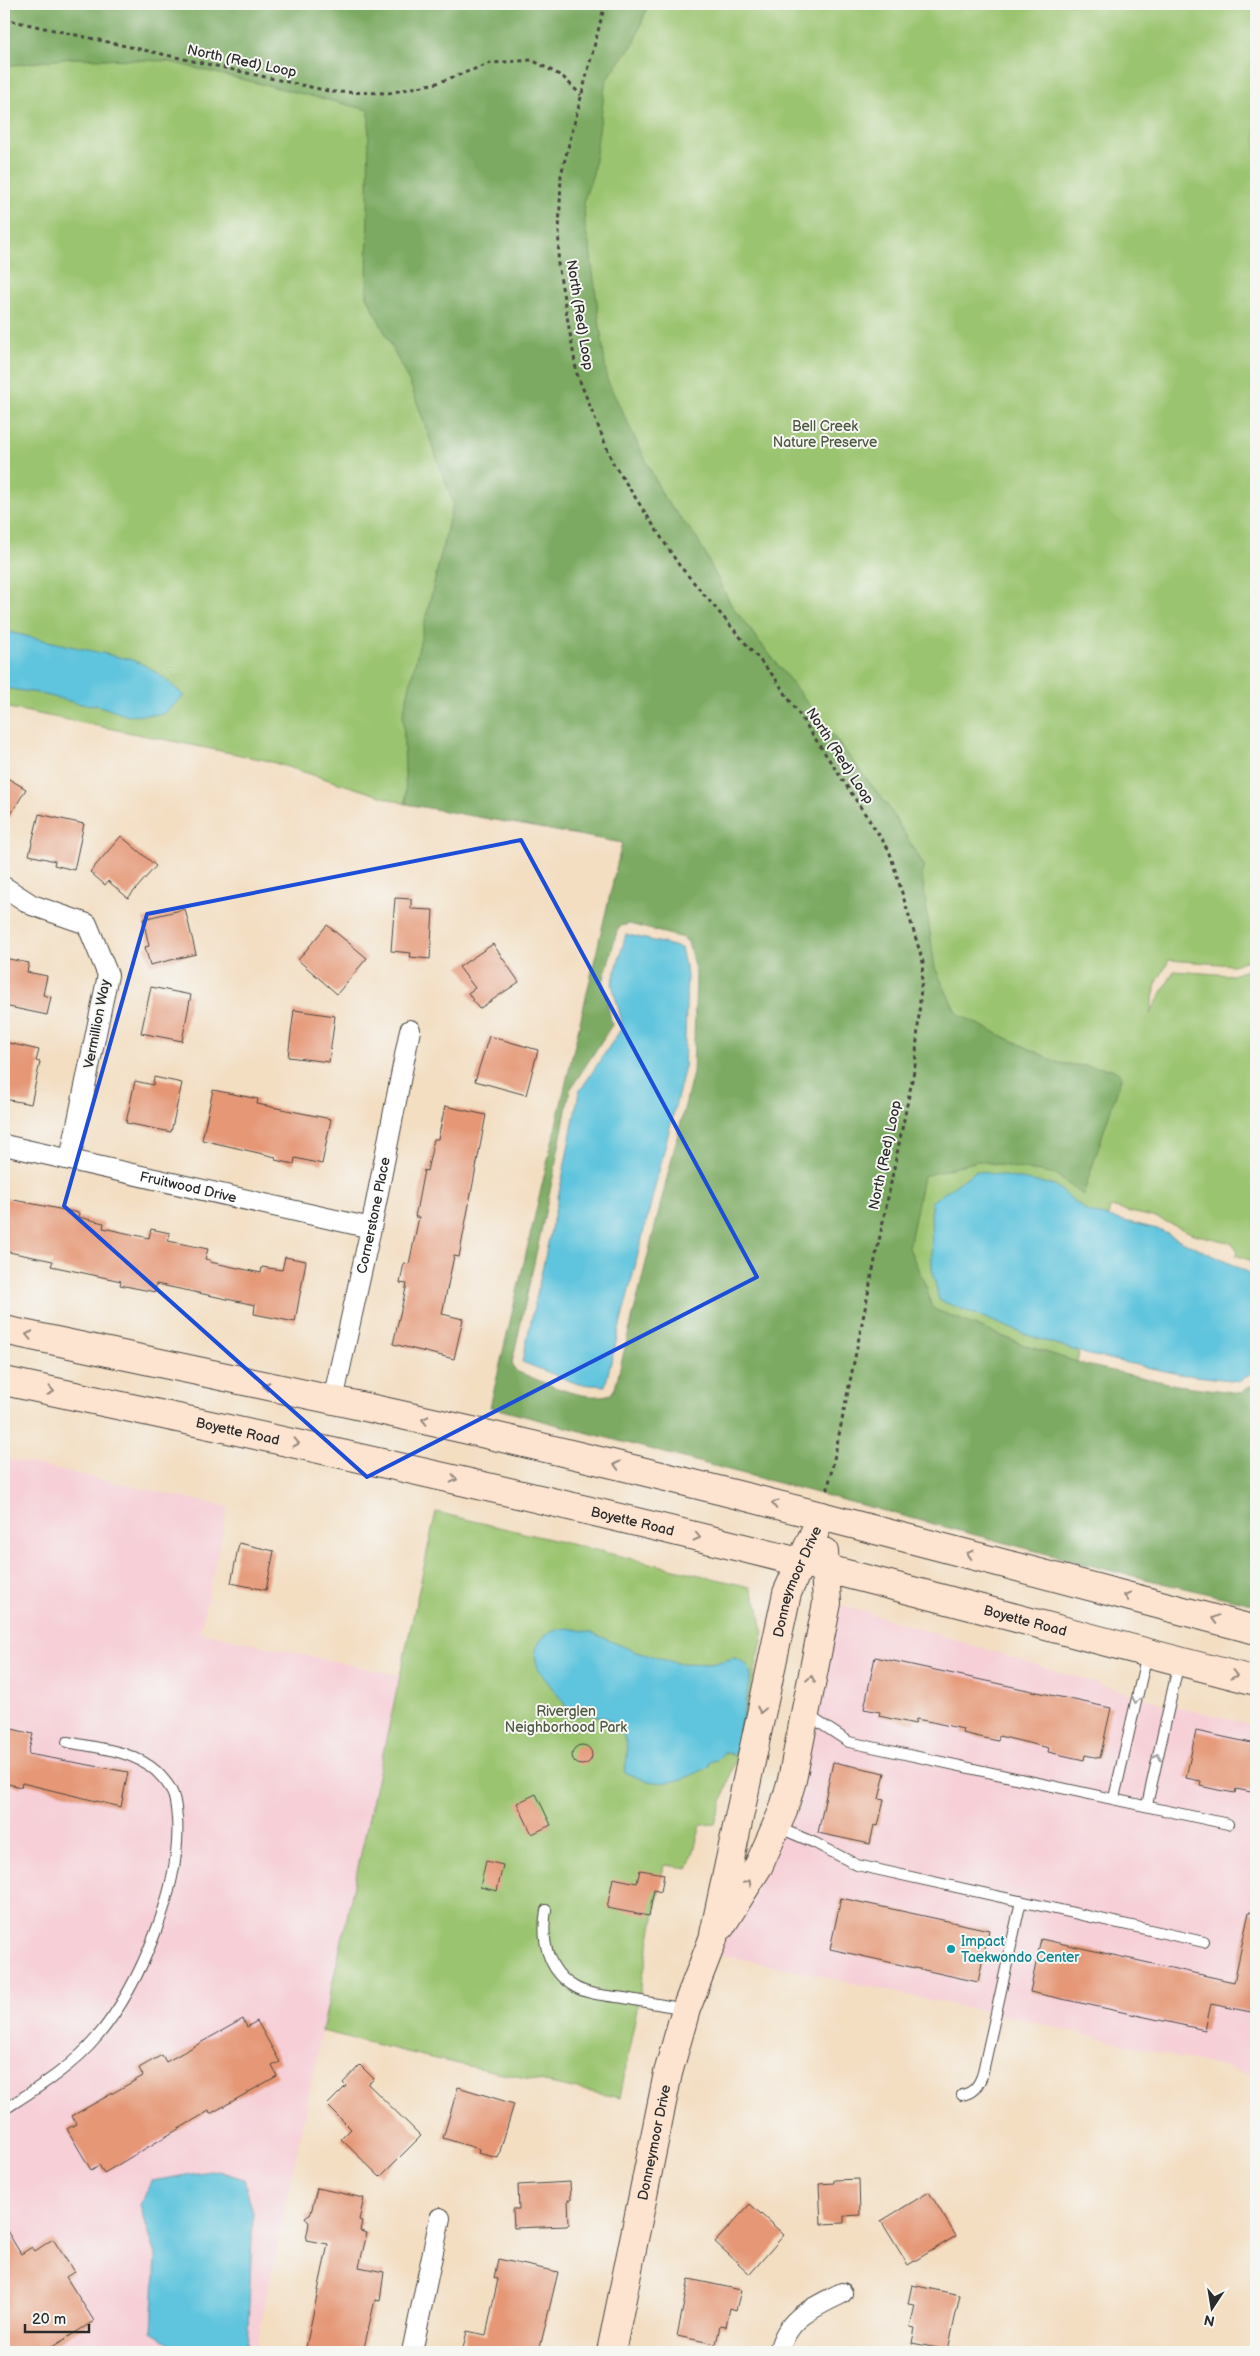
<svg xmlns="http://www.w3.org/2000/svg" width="1260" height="2356" font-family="'Balsamiq Sans',sans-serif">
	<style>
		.built { fill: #f6cfd7 }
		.green { fill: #9bc470; stroke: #63784e }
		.forest { fill: #7caa62; stroke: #546a46; fill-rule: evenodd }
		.water { fill: #5fc4dd; stroke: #457884 }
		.building { fill: #e59776 }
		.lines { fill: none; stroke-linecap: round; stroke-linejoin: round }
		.lane-casing { stroke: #494642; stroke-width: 12 }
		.street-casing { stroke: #494642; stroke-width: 22 }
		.secondary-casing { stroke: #494642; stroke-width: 30 }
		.path { stroke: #494642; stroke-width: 3; stroke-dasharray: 4 4; stroke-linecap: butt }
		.lane { stroke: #fff; stroke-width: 10 }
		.street { stroke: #fff; stroke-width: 20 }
		.secondary { stroke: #fde4d0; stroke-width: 28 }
		.oneway { stroke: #94887e }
		.oneway2 { stroke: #a0a0a0 }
		.marked { fill: none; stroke: #1d4ed8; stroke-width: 4; stroke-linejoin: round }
		.culture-dot { fill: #0f9aa8; stroke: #f6f6f2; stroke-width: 2 }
		.labels { text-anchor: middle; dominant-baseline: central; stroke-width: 4; stroke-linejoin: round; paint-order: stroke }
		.street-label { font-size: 14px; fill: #2b2b2b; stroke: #f6f6f2 }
		.park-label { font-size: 14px; fill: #4d5940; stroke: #f6f6f2 }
		.culture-label { font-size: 14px; fill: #0d838f; stroke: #f6f6f2; text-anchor: start }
	</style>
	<rect width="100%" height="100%" fill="#f6f6f2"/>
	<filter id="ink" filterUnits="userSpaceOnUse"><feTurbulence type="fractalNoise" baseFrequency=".02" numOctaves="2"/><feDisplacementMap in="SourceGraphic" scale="10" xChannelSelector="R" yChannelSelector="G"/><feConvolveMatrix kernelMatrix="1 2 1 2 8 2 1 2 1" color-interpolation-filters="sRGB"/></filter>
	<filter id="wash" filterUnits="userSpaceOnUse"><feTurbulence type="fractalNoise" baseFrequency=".0096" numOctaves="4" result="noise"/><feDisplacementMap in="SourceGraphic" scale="20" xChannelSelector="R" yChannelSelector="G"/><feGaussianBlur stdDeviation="1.12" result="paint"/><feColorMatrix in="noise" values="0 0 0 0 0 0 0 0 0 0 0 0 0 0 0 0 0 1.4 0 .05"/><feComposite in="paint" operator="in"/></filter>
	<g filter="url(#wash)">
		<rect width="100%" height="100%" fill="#f3dec2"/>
		<path class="built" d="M4,1458L228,1507L200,1632L401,1676L322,2031L255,2352H4Z
			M838,1604L1167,1705L1256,1725V2075L1037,2023L719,1954L723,1943L754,1896Z"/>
		<path class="green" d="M4,4H1256V957L1233,965L1169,960L1156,984L1150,1014L1174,971L1232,975L1256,967V1261L1249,1260L1236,1255L1238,1252L1231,1243L1193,1234L1160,1219L1110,1207L1050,1490L639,1421L758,860L406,789V804L265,760L4,707Z
			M436,1512L750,1587L759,1608L763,1636L736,1757L715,1824L701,1825L689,1868L664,1865L620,2098L431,2058L322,2031Z"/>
		<path class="forest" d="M4,4H648L635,42L606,80L593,174L584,200L585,228L590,249L607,380L664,498L697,538L731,605L887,805L925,867L922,875L935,968L955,1010L959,1015L1059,1063L1112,1069L1122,1075L1083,1195L1056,1175L978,1161L923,1176L909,1248L927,1289L931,1306L936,1310L1027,1346L1086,1365L1177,1385L1241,1393L1256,1382V1605L1112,1571L490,1407L622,843L406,804L403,714L453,503L411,386L367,296L369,110L166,61L73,58L4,66ZM629,924L683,938L688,942L696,974L693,1073L615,1388L611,1394C581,1403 546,1382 518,1372L514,1368L512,1363L553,1177L570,1090L612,1025L603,982L617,931L621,926Z"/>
		<path class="water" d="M4,631L132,660C153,667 168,681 184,696L164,714L128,716L97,705L81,704L37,693L4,688Z
			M626,934L681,948L687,975L684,1071L605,1386L578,1384L522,1362L562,1179L579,1092L623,1026L612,984Z
			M976,1171L1054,1185L1088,1212L1157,1229L1256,1276V1370L1239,1381L1179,1374L1089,1355L1030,1336L939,1300L932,1268L931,1202Z
			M568,1628L590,1632L636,1652L677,1663L711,1664L734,1658L744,1662L749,1668L751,1675L735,1754L724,1753L719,1759L710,1762L709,1767C674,1784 661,1789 624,1772C637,1732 609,1707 570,1717C565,1691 521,1670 540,1641C547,1632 558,1629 568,1628Z
			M215,2170L244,2179L253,2213L247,2352H184L152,2332L156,2255L140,2205L152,2181Z"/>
		<g id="blocks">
			<path class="building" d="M4,776L26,789L4,826Z
				M39,814L84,824L74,870L54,865L55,861L29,855Z
				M121,836L156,866L128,898L108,881L105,885L90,872Z
				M395,898L411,899V909L433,910L430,959L410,957L411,953L391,951Z
				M185,909L196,954L150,965L145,947L149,946L143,919Z
				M327,925L367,958L337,994L298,960Z
				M493,944L519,982L479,1009L468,993L475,988L459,967Z
				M4,958L29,963L27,972L47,976L43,995L51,997L47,1015L4,1006Z
				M151,987L191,995L182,1041L141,1033Z
				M294,1010L335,1016L329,1062L288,1057Z
				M489,1036L538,1050L526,1095L475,1081Z
				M4,1042L39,1050L36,1061L40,1062L31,1104L4,1099Z
				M154,1077L182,1083L171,1132L126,1123L135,1081L153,1085Z
				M213,1090L258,1099L257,1104L331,1119L322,1164L295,1158L294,1164L275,1160L276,1157L202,1140Z
				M445,1106L486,1115L459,1257L454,1256L442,1314L463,1319L454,1359L393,1344L407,1284L400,1283L404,1263L409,1264L419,1217H415L424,1170L427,1171L434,1139H438Z
				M4,1198L79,1213L78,1217L104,1223L103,1228L149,1238L151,1229L170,1233L168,1241L208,1249L205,1259L210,1260V1262L261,1273L262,1267L282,1270L285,1257L306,1261L295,1322L254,1314L255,1305L156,1284L155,1292L120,1285L121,1281L51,1266L53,1261L4,1251Z
				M239,1543L274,1551L266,1590L231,1583Z
				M875,1657L1111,1708L1100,1758L1085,1755L1084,1760L1048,1752L1049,1748L999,1736L998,1741L962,1733L963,1729L932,1722L916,1719L915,1724L879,1716L880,1712L864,1709Z
				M4,1727L33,1734L28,1754L128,1772L121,1807L22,1783L21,1787L4,1783Z
				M1196,1731L1256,1744V1766L1251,1792L1236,1789L1235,1793L1218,1790L1200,1786L1201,1781L1186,1778Z
				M572 1755a10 10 0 1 1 20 0a10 10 0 1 1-20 0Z
				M833,1762L885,1773L879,1799L884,1800L878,1826L874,1825L870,1844L818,1833Z
				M536,1794L551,1825L532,1834L517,1803Z
				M486,1861L503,1865L497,1891L480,1887Z
				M640,1870L664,1874L661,1892L654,1890L649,1916L607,1908L613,1878L637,1883Z
				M841,1898L989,1930L978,1982L830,1949Z
				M1249,1912L1256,1913V2013L1211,2004L1205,2030L1030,1992L1041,1939L1234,1982Z
				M243,2019L247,2027L257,2021L280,2062L272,2066L277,2076L210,2114L209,2111L104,2173L99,2165L91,2170L67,2129L76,2124L72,2116L143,2076L139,2068L162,2055L166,2062Z
				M360,2065L374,2079L368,2084L421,2136L380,2177L341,2139L351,2129L327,2105L346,2086L343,2083Z
				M458,2087L514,2104L498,2158L478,2153L479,2149L443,2138Z
				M859,2179L860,2215L844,2216V2223L821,2224L819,2184L834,2183V2180Z
				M570,2182L571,2200H568L569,2224L567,2226L514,2228L513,2209H519L518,2185Z
				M317,2188L364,2198L359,2220L362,2221L360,2231L367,2233L359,2267L384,2272L380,2301L375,2300L363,2352H305L328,2244L306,2240L309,2223L305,2217L311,2213Z
				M929,2192L956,2236L908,2265L881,2221Z
				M750,2204L784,2235L750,2274L715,2242Z
				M4,2226L21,2254L32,2247L35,2251L53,2239L74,2272L66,2277L94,2321L44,2352H4Z
				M498,2259L558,2272L539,2352H477L463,2349L467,2331L486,2335L498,2279L494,2278Z
				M689,2279L741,2290L736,2310L730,2308L726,2327L720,2326L716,2344L677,2336Z
				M912,2285L960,2295L948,2350L912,2343L915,2328L910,2327L915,2305L908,2304Z"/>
		</g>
	</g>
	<g filter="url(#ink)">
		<use href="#blocks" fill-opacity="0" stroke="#494642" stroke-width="1"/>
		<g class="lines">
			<defs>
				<path id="lane" d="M806,1714L849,1742L1228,1824
					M1114,1798L1147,1654
					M1147,1805L1179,1662
					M777,1827L815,1843L857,1865L1204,1942
					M546,1910C541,1940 547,1971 575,1987C589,1995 609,1996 624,1998C644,2002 665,2005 685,2009
					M962,2095C973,2093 978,2086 982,2076L1021,1901
					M8,2107C39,2087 73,2066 97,2037C140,1986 182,1885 177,1818C176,1809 176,1800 172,1792C169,1784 162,1777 156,1771C132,1750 97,1748 67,1742"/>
				<g id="street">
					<path d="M4,887L32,905L87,924L108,975L70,1159"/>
					<path id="s1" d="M4,1145L371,1228"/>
					<path id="s2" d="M333,1400L371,1228L410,1030"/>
					<path d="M412,2352L440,2218"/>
					<path d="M779,2352C787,2317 813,2308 842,2293"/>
				</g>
				<g id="secondary">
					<path d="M4,1330C196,1371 388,1410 579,1456C806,1510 1031,1571 1256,1630"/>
					<path id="s3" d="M4,1381C270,1437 535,1495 799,1562C952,1600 1104,1642 1256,1681"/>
					<path d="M721,1926L759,1865L783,1811L792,1780L827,1603L824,1552"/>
					<path id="s4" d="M611,2352L668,2073L686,2009L713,1939L787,1593L822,1516"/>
				</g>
			</defs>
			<use href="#lane" class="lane-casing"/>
			<use href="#street" class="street-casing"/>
			<use href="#secondary" class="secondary-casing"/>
			<path class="path" d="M605,4L561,175L558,264L577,374L613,463L679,565L775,678L889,850L923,962L915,1066L827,1493
				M4,19L333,92L389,93L437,83L491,63L532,60L563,77L581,95"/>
			<use href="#lane" class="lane"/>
			<use href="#street" class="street"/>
			<use href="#secondary" class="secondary"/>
		</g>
		<defs><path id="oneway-chevron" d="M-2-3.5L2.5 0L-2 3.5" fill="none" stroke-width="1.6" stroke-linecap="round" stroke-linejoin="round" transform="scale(1.25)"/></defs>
		<g class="oneway">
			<use href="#oneway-chevron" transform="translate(29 1335) rotate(-168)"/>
			<use href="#oneway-chevron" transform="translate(266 1386) rotate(-168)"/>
			<use href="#oneway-chevron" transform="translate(51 1391) rotate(12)"/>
			<use href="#oneway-chevron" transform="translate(425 1420) rotate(-167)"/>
			<use href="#oneway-chevron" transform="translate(296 1443) rotate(12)"/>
			<use href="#oneway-chevron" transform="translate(617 1465) rotate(-166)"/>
			<use href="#oneway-chevron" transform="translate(454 1479) rotate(13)"/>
			<use href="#oneway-chevron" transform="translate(775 1504) rotate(-166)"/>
			<use href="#oneway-chevron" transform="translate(697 1537) rotate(14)"/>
			<use href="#oneway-chevron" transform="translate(970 1554) rotate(-165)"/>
			<use href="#oneway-chevron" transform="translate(1127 1596) rotate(-165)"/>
			<use href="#oneway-chevron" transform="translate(1215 1619) rotate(-165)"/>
			<use href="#oneway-chevron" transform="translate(1234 1675) rotate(14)"/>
			<use href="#oneway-chevron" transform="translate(811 1679) rotate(-79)"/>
			<use href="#oneway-chevron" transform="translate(761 1710) rotate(102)"/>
			<use href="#oneway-chevron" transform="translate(748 1883) rotate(-59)"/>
		</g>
		<g class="oneway2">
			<use href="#oneway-chevron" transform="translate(1136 1700) rotate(103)"/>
			<use href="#oneway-chevron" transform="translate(1157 1757) rotate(-78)"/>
		</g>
	</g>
	<path class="marked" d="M521,840L757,1277L367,1477L64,1206L147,914Z"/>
	<circle class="culture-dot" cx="951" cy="1949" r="5"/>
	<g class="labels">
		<g class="street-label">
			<text transform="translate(242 61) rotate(12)">North (Red) Loop</text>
			<text transform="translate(580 315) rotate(81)">North (Red) Loop</text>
			<text transform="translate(840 756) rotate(57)">North (Red) Loop</text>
			<text transform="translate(97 1024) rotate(-79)">Vermillion Way</text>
			<text transform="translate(885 1155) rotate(-78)">North (Red) Loop</text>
			<text stroke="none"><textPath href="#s1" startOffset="189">Fruitwood Drive</textPath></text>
			<text stroke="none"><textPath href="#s2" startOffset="189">Cornerstone Place</textPath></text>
			<text stroke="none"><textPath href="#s3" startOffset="239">Boyette Road</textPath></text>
			<text stroke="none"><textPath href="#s3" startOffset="644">Boyette Road</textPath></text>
			<text stroke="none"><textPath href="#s4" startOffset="794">Donneymoor Drive</textPath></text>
			<text stroke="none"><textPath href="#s3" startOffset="1049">Boyette Road</textPath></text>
			<text stroke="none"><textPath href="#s4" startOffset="214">Donneymoor Drive</textPath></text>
		</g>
		<g class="park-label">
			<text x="825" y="426">Bell Creek<tspan x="825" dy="16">Nature Preserve</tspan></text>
			<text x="566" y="1711">Riverglen<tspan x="566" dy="16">Neighborhood Park</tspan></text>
		</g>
		<g class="culture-label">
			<text x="961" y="1941">Impact<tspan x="961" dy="16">Taekwondo Center</tspan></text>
		</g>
	</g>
	<rect width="1260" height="2356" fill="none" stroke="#f6f6f2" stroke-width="20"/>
	<g transform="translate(1212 2308) rotate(192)" stroke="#f6f6f2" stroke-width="4" paint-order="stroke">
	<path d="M0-4L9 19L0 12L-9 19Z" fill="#2b2b2b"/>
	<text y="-8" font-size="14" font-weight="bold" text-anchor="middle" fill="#2b2b2b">N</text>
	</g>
	<path d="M25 2324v8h64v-8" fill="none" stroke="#2b2b2b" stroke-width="2.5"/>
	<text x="32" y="2324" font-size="15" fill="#2b2b2b" stroke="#f6f6f2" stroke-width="4" paint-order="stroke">20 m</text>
</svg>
